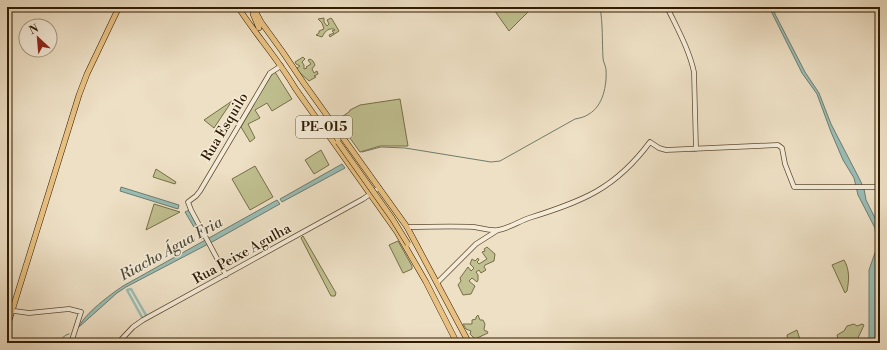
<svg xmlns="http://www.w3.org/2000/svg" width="887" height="350" font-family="'Libre Bodoni',serif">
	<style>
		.green { fill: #c0c090; stroke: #786e48 }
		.water { fill: #99bdb6; stroke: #6f7c6d }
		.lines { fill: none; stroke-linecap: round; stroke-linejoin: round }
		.stream { stroke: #6f7c6d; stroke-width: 1 }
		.canal { stroke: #99bdb6; stroke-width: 2.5 }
		.tertiary-casing { stroke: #604c31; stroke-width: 5.5 }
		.primary-casing { stroke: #311b00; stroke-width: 6 }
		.trunk-casing { stroke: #311b00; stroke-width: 6 }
		.tertiary { stroke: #f4ebd9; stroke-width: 4 }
		.primary { stroke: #e7c082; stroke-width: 5 }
		.trunk { stroke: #e7c082; stroke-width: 5 }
		.trunk-bridge-casing { stroke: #311b00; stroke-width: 6; stroke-linecap: butt }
		.trunk-bridge { stroke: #e7c082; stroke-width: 5 }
		.labels { text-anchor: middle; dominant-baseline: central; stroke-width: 3; stroke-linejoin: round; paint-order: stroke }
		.shield { fill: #f4ebd9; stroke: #6c5941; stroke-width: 1 }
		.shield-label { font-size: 13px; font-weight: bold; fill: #311b00 }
		.street-label { font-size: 14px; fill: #311b00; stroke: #f4ebd9 }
		.water-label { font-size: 15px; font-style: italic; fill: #504c37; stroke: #f4ebd9 }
	</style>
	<rect width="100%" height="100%" fill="#eee0c5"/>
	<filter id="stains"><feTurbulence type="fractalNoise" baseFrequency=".005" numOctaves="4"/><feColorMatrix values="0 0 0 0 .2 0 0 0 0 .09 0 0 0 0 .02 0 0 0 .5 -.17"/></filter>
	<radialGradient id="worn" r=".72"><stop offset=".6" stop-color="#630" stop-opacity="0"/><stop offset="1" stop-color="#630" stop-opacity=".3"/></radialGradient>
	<path class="green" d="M492,7H533L509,31Z
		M324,18V22L327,26L329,24L327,20L331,18L332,19L339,31L330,37L329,35L334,33L332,31L335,30L334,29C327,28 325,32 322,37L316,35L319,33V31L324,29L322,23L318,19Z
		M303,57L305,59L302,62L304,65V69L307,68L306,67L311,64L308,60L310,59L313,61L315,65L312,69L314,73L317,71L318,74L314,76L316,77L309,81L298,71L297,68L300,66L296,64L295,62Z
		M275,72L292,99L272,111L267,103L255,110L260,118L248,124L255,138L250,142L241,127L270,76Z
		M400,99L408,146H380L360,152L337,120L349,112L350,110L360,105Z
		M232,101L214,128L204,120Z
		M321,150L329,165L314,174L305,160Z
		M255,166L273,197L250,210L232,179Z
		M156,169L176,182L175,184L153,177Z
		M154,204L180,212L146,230Z
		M303,236L336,293L335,296H331L301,238Z
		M398,241L412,266V269L403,273L389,245Z
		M487,247L495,254L494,261L485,265L484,267L486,270L481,273L479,270L476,272L478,275V280L477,282L472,278L469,281L475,286L471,294L463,295L458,285L461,281L460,278L468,267L471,271L474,268L470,264L472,259L475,261L478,258L479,260L477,262L479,264L487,259L482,252L485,251L484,249Z
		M844,260C850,270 849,280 847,291L845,293L832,265Z
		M478,315L480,320H483L485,324L484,329L485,331H487L488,333L475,339L470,334L471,331L466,329L463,324H472V320L476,319V317Z
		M854,324L857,326L862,324L864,325L858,338L860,343H839L837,335L844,331L847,326Z
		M797,330L801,343H788L787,335Z"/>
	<path class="water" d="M769,7H773L775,14L805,72L819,93L831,124L860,180L864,189L866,200L880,228V298L875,343H869V270L877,247L875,228L858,195L854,178L843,160L831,132L817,94L802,73Z
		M342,164L345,168L282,202L280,199Z
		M121,187L179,205L178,209L120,191Z
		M277,200L280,204L278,205L212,242L126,287L117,293L79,327C84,314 111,294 123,286Z
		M189,210L205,237L201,239L185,212Z"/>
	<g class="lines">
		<path class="stream" d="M362,152L381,147L405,148L491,162L500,161L575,119C580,118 585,117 589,114C603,106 607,85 606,70C606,66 603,62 603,58C602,41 603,24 600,7
			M56,343L66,335L69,334"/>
		<path class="canal" d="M131,289L147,317L143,319L127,290Z"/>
		<defs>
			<path id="tertiary" d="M667,7C677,28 689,49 694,72L696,149
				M407,227C429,227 451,226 474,227C481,228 490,231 498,230C507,229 520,221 529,218C583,201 615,189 650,142L659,148L666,150L778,145L782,148L785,164L794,187H880
				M226,275L191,210L188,202L196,196L200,191L270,73L281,66
				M437,283L476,244L498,230
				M7,310L29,313L69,309L81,312L71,343
				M118,343L133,327L143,320L363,199L379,188"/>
			<path id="primary" d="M7,327L79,95L87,74L119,7"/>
			<path id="trunk" d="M238,7C256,35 278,59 295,88L397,232L426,282L457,343
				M253,7L261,22L282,51L303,82L407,227L469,343
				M253,14L259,28"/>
		</defs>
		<use href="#tertiary" class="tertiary-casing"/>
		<use href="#primary" class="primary-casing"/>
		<use href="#trunk" class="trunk-casing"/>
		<use href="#tertiary" class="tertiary"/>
		<use href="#primary" class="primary"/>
		<use href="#trunk" class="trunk"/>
		<defs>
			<path id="trunk-bridge" d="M338,142L392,218L408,244"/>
		</defs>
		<use href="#trunk-bridge" class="trunk-bridge-casing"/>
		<use href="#trunk-bridge" class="trunk-bridge"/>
	</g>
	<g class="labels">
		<rect class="shield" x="296" y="116" width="56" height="22" rx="3"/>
		<g class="shield-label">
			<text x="324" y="127">PE-015</text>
		</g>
		<g class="street-label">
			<text transform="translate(225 127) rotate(-59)">Rua Esquilo</text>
			<text transform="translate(242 254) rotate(-29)">Rua Peixe Agulha</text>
		</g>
		<g class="water-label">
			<text transform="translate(171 249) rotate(-29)">Riacho Água Fria</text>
		</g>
	</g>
	<rect width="887" height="350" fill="none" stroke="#eee0c5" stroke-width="24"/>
	<rect x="8" y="8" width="871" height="334" fill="none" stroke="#311b00" stroke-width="2"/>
	<rect x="12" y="12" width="863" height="326" fill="none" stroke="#311b00"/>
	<g transform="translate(38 38) rotate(334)"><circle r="19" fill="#f4ebd9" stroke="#a69882"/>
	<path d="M0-3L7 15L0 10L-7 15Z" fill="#8f2418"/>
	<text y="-6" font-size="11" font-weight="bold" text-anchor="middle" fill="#311b00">N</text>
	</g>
	<rect width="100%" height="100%" filter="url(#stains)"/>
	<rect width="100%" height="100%" fill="url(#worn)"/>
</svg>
